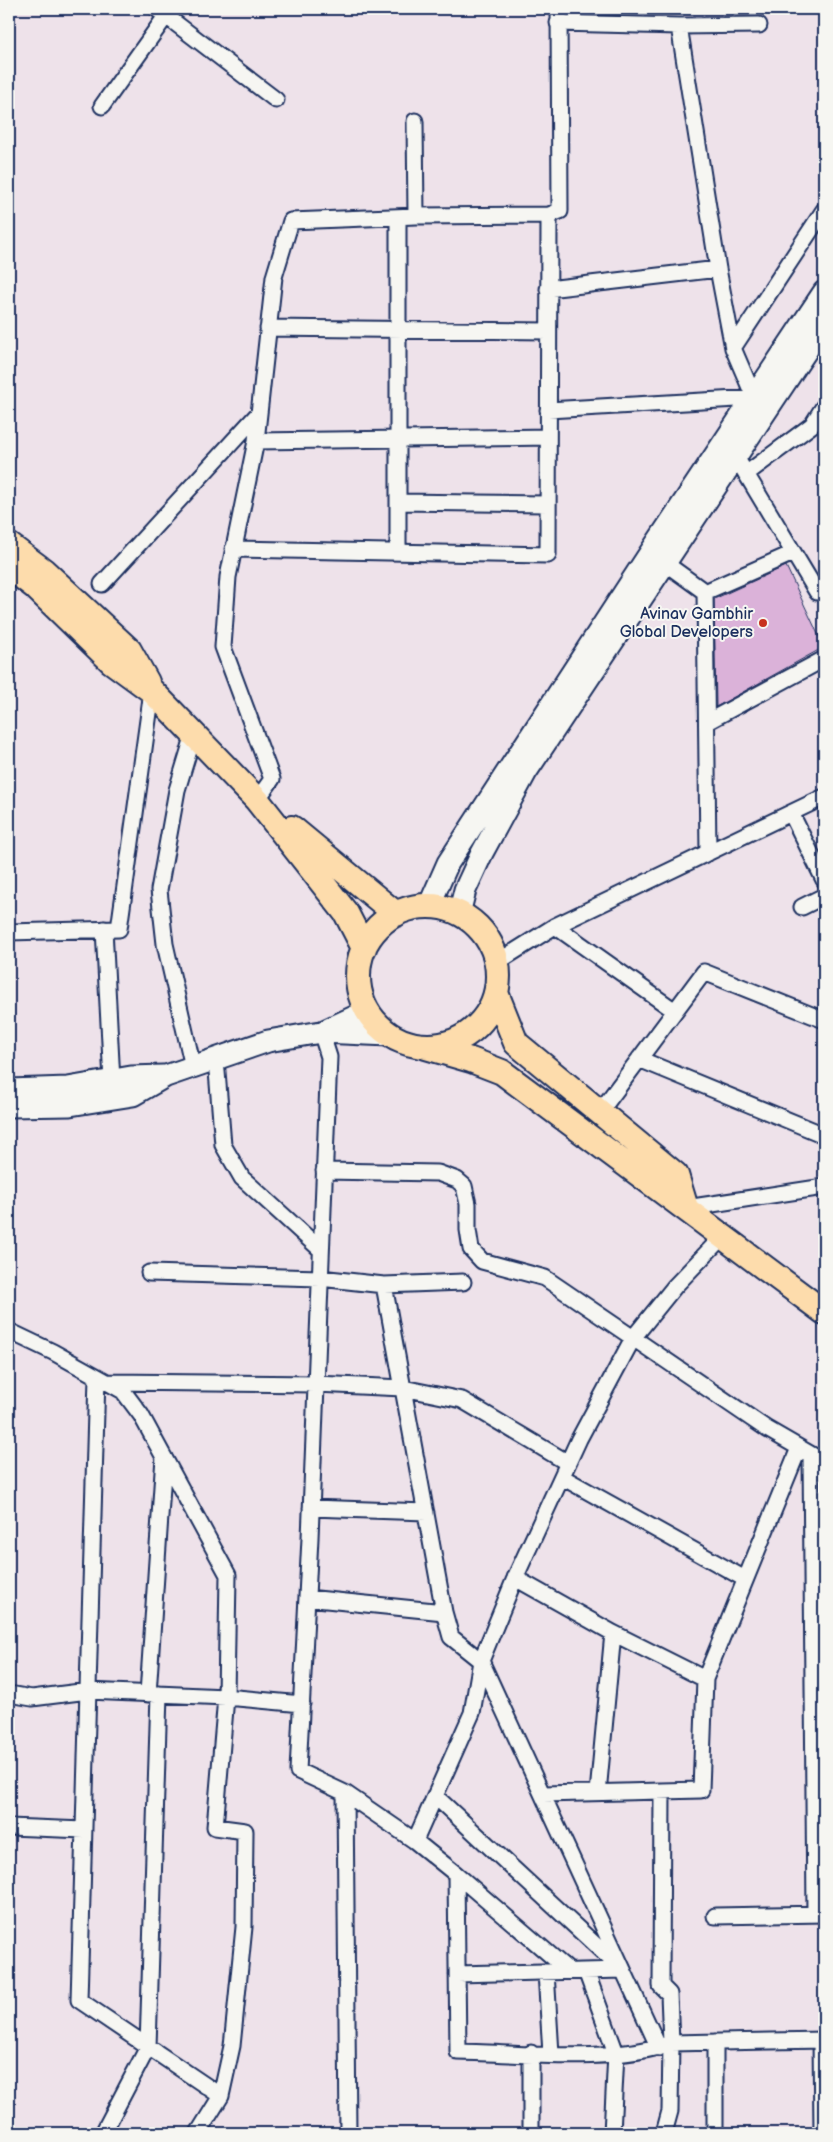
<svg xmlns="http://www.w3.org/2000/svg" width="833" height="2142" font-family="'Balsamiq Sans',sans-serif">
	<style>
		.building { fill: #dbb2d9; stroke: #1b2f5e }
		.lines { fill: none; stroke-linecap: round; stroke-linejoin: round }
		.street-casing { stroke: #1b2f5e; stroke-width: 19 }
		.secondary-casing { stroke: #1b2f5e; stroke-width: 25 }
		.primary-casing { stroke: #1b2f5e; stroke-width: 28 }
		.street { stroke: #f6f6f2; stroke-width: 15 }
		.secondary { stroke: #f6f6f2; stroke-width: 21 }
		.primary { stroke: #fddcac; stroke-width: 24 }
		.poi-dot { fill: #c8321e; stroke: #f6f6f2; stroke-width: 2 }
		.labels { text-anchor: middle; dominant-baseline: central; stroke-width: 4; stroke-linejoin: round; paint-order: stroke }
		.poi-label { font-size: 16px; fill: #1b2f5e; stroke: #f6f6f2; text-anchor: end }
	</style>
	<rect width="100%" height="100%" fill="#eee2ea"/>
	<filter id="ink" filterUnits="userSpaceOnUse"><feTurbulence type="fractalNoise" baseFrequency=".02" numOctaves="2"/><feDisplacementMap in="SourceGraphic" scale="10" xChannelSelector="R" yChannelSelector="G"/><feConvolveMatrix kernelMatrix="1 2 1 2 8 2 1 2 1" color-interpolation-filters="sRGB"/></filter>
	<g filter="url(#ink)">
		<path class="building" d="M786,566L824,647L716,707L714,599Z"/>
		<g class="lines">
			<defs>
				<path id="street" d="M157,9L276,100
					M558,23L679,26L759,25
					M679,26L718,269L733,348L757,404
					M102,106L166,16
					M415,121L416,216
					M548,289L718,269
					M268,328L548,331
					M733,348L824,210
					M548,410L754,398
					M256,441L548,437
					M730,450L736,457L817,592
					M746,474L812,425L824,406
					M398,502L548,504
					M233,549L548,555L549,215L560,211L559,9
					M398,552V217
					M658,558L705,592L708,853
					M102,584L259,413
					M705,592L793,553
					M707,722L824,659
					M257,800L272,779L223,647L228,577L256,441L274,277L291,221L416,216L549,215
					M791,813L824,880
					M802,907L824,896
					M555,926L675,1011
					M104,929L112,1081
					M9,932L119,929L152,691
					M496,963L555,926L824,797
					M321,1032L329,1057L310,1538L298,1771L345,1793L415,1841L456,1874L458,2052C520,2053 613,2064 671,2043L824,2040
					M216,1059L223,1145L242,1178L321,1250
					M639,1059L824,1135
					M193,1067L165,944L159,890L177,790L194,734
					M599,1113L704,972L824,1020
					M324,1171L438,1173L457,1180L464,1186L468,1204V1230L471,1249L482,1261L545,1278L767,1429L824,1462
					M686,1208L824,1187
					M149,1273L320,1278L384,1285L463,1282
					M384,1285L444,1612L451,1637L481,1661L659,2048
					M9,1331L53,1352L123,1391L141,1415L228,1575L226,1697L215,1827L245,1831L244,1927L232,2046L221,2096L198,2133
					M97,1377L79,2000L221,2096
					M108,1382L316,1384L403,1388L462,1400L568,1463
					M811,1455L815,1914
					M562,1477L745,1579
					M311,1508L426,1512
					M515,1578L613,1633L705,1679
					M307,1598L444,1612
					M9,1694L32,1698L88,1691L226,1697L302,1704
					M148,1694L164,1457
					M662,1791L661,1986L669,1994L671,2043L670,2111L664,2133
					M345,1793L348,2133
					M598,1793L613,1633
					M543,1794L701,1790L705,1679L799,1448
					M435,1796L617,1965
					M9,1827L84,1830
					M415,1841L472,1713L481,1661L515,1578L579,1439L633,1338L675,1286L722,1237
					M456,1874L569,1971
					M715,1916L824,1914
					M586,1971L616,2053L612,2133
					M546,1972L551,2054
					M457,1974L623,1970
					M821,2040L822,2133
					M531,2053V2133
					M103,2133L148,2047L159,1694
					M715,2133V2042"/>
				<path id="secondary" d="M429,906L448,863L650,553L824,292
					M459,914L465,890L482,853L526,772L824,324
					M324,1031L367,1011
					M9,1090L68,1088L131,1077L163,1076
					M9,1106L70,1105L133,1095L166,1076L268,1041L321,1032L389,1035"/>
				<path id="primary" d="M9,545L44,571L129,650L147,682
					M9,567L34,586L111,661L152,691L257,800L346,913L364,948
					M292,828L396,914
					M358 976a70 70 0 1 1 140 0a70 70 0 1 1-140 0Z
					M496,993L516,1043L676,1175L686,1208
					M426,1047L471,1060L502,1072L824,1312"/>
			</defs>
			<use href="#street" class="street-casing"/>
			<use href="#secondary" class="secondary-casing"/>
			<use href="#primary" class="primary-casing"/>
			<use href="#street" class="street"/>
			<use href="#secondary" class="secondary"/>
			<use href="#primary" class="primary"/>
		</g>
	</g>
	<circle class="poi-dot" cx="763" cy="623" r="5"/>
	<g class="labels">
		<g class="poi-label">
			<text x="753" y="614">Avinav Gambhir<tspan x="753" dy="18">Global Developers</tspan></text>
		</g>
	</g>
	<rect width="833" height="2142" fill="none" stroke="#f6f6f2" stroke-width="30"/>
	<rect x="15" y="15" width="803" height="2112" fill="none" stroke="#1b2f5e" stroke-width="2" filter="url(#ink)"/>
</svg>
